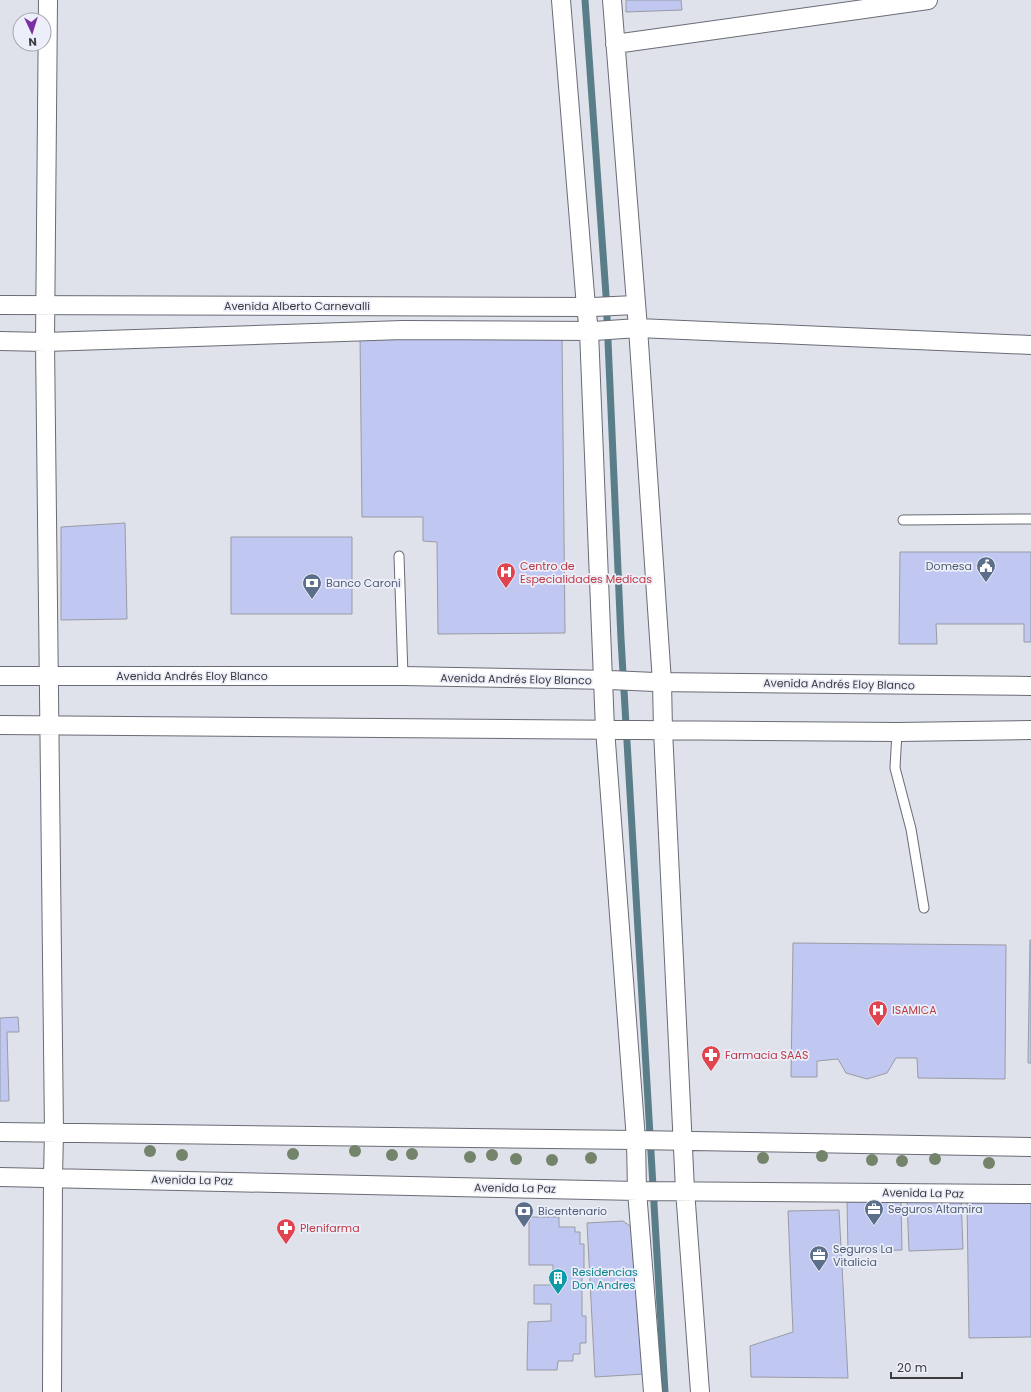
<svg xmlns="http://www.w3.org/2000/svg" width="1031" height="1392" font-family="Poppins,sans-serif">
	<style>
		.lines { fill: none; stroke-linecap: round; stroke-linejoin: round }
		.stream { stroke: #597e89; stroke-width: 7 }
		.building { fill: #c0c8f1; stroke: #999ba5 }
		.lane-casing { stroke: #6a6c75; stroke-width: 11 }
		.street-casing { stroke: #6a6c75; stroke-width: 20 }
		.lane { stroke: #fff; stroke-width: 9 }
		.street { stroke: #fff; stroke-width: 18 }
		.tree { fill: #74846a }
		.labels { text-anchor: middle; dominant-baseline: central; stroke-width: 3.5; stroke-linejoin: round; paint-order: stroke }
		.street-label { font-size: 11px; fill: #3b3c40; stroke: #eceef9 }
		.health-label { font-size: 11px; fill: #be3a42; stroke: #eceef9; text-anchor: start }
		.service-label { font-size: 11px; fill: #4e5e75; stroke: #eceef9; text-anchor: start }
		.culture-label { font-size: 11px; fill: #0d838f; stroke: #eceef9; text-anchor: start }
	</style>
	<rect width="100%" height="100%" fill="#dfe1eb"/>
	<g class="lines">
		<path class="stream" d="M585,0L606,295L621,639L665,1392"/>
	</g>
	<path class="building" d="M626,0H681L682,10L626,12Z
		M562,335L565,633L438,634L437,542L423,541V517H362L360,336Z
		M125,523L127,619L61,620V527Z
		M231,537H352V614H231Z
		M900,552H1031V642H1024V624H936L937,644H899Z
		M1030,940H1031V1063H1028Z
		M793,943L1006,945L1005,1079L918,1078L917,1058H896L887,1073L867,1079L846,1073L838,1059L817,1061V1077H791Z
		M18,1017L19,1032H7L9,1101H0V1018Z
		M1031,1198V1337L969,1338L967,1199Z
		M961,1199L963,1249L909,1251L907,1201Z
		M901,1201L902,1250L848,1252L847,1202Z
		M839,1210L848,1378L751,1377L750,1346L793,1332L788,1211Z
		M529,1217H559V1227H575V1232H580V1244H584V1269H582V1316H586V1343H580V1354H573V1361H558L557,1370H527L528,1322L551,1321V1304H534V1285H553V1265H529Z
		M623,1221L637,1231L644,1374L595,1377L587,1223Z"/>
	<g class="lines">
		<defs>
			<path id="lane" d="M903,520L1031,519
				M399,556L403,676
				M897,732L895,768L911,829L924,908"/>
			<path id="street" d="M48,0L45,342L54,1132L53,1177L52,1392
				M561,0L586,307L589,331L605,729L636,1140L637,1191L653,1392
				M612,0L638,328L662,682L663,730L685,1190L700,1392
				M615,44L928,0
				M0,305L593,307L635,305
				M0,341L45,342L403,330L594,331L638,328L1031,345
				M0,676H403L610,680L655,682L1031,686
				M0,725L897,732L1031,730
				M0,1132L636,1140L1031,1147
				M0,1177L637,1191L1031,1194"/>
		</defs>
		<use href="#lane" class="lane-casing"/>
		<use href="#street" class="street-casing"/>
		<use href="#lane" class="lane"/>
		<use href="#street" class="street"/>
	</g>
	<g class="tree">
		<circle cx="150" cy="1151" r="6"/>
		<circle cx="355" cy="1151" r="6"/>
		<circle cx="293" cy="1154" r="6"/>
		<circle cx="412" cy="1154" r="6"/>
		<circle cx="182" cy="1155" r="6"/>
		<circle cx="392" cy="1155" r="6"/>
		<circle cx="492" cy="1155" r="6"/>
		<circle cx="822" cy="1156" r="6"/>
		<circle cx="470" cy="1157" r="6"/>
		<circle cx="591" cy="1158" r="6"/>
		<circle cx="763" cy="1158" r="6"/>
		<circle cx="516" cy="1159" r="6"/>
		<circle cx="935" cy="1159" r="6"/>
		<circle cx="552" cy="1160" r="6"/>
		<circle cx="872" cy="1160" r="6"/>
		<circle cx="902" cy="1161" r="6"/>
		<circle cx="989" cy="1163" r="6"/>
	</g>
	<defs>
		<symbol id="civic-pin" viewBox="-11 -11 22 30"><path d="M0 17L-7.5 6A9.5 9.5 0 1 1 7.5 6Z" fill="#5c6f8a" stroke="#eceef9"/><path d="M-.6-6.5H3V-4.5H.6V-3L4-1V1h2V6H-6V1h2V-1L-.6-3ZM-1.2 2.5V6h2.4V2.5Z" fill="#fff"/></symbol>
		<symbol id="hospital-pin" viewBox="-11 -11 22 30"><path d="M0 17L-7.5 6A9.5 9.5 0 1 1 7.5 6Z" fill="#e0444e" stroke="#eceef9"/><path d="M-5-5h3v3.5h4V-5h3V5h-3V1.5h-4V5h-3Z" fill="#fff"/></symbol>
		<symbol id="bank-pin" viewBox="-11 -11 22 30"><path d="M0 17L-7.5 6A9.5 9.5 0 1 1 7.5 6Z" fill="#5c6f8a" stroke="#eceef9"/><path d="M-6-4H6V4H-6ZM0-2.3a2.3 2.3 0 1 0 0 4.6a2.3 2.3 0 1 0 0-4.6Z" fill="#fff"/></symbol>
		<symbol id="pharmacy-pin" viewBox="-11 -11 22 30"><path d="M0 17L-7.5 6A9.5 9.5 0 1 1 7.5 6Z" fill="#e0444e" stroke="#eceef9"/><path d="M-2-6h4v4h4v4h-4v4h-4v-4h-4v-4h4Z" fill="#fff"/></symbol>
		<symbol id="office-pin" viewBox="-11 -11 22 30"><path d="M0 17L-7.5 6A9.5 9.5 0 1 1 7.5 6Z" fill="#5c6f8a" stroke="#eceef9"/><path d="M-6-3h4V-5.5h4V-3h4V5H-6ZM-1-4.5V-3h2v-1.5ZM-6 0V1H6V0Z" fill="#fff"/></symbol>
		<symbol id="building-pin" viewBox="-11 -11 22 30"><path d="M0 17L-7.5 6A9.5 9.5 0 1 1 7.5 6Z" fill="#0f9aa8" stroke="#eceef9"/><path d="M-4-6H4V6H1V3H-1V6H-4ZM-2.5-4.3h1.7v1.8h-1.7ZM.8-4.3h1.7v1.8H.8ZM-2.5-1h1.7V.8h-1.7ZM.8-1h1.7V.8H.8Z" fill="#fff"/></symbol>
	</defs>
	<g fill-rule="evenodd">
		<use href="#civic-pin" x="975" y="555" width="22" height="30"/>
		<use href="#hospital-pin" x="495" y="561" width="22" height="30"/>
		<use href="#bank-pin" x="301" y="572" width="22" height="30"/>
		<use href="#hospital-pin" x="867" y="999" width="22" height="30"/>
		<use href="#pharmacy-pin" x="700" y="1044" width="22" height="30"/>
		<use href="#office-pin" x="863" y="1198" width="22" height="30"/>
		<use href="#bank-pin" x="513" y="1200" width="22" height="30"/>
		<use href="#pharmacy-pin" x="275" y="1217" width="22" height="30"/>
		<use href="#office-pin" x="808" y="1244" width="22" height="30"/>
		<use href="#building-pin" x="547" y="1267" width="22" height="30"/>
	</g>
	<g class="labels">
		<g class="street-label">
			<text x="297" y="306">Avenida Alberto Carnevalli</text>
			<text x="192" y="676">Avenida Andrés Eloy Blanco</text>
			<text transform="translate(516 679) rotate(1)">Avenida Andrés Eloy Blanco</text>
			<text transform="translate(839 684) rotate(1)">Avenida Andrés Eloy Blanco</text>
			<text transform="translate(192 1180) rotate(1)">Avenida La Paz</text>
			<text transform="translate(515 1188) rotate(1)">Avenida La Paz</text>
			<text transform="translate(923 1193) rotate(1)">Avenida La Paz</text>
		</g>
		<g class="health-label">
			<text x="520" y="566">Centro de<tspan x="520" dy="13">Especialidades Medicas</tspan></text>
			<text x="892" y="1010">ISAMICA</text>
			<text x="725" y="1055">Farmacia SAAS</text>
			<text x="300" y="1228">Plenifarma</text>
		</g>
		<g class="service-label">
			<text x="972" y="566" text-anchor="end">Domesa</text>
			<text x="326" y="583">Banco Caroni</text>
			<text x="888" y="1209">Seguros Altamira</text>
			<text x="538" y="1211">Bicentenario</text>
			<text x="833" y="1249">Seguros La<tspan x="833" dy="13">Vitalicia</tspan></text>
		</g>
		<g class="culture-label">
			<text x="572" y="1272">Residencias<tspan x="572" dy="13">Don Andres</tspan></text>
		</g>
	</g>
	<g transform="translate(32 32) rotate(176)"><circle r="19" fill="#eceef9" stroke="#a5a7af"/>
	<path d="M0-3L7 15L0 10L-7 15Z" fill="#7a30a2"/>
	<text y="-6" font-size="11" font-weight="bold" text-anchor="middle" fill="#3b3c40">N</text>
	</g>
	<path d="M891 1372v6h71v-6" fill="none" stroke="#3b3c40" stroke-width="2"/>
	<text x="897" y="1372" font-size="12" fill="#3b3c40" stroke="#eceef9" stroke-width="3" paint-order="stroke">20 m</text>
</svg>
